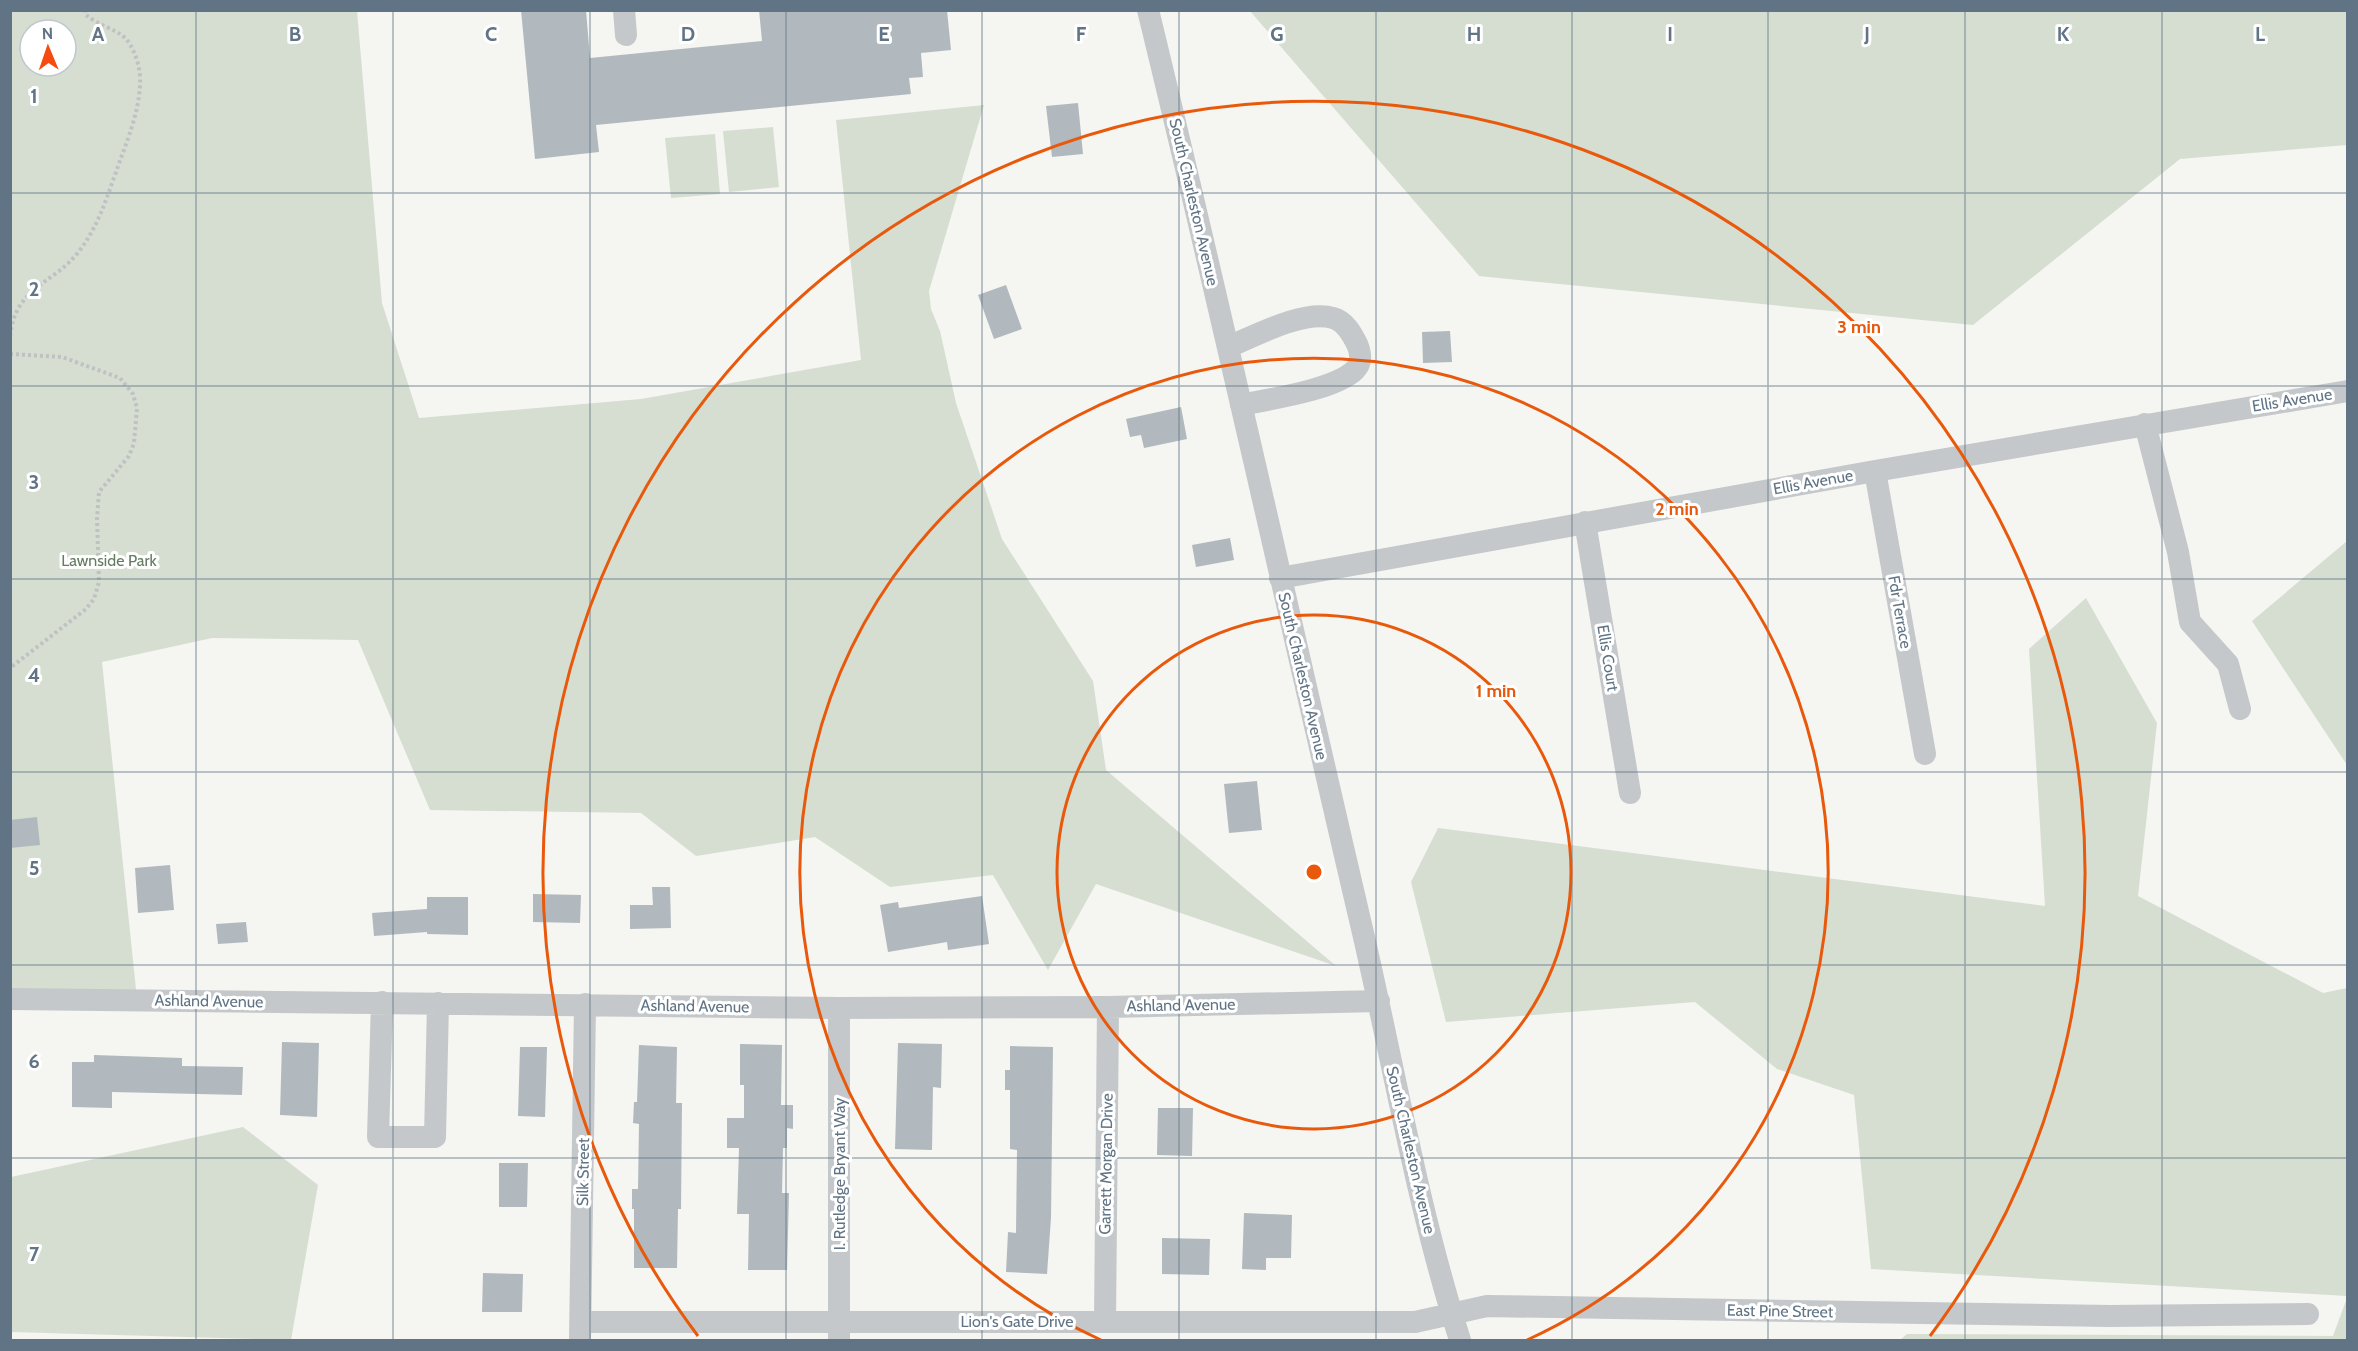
<svg xmlns="http://www.w3.org/2000/svg" width="2358" height="1351" font-family="Cabin,sans-serif">
	<style>
		.green { fill: #d6ded1; fill-rule: evenodd }
		.building { fill: #b1b9be }
		.lines { fill: none; stroke-linecap: round; stroke-linejoin: round }
		.path { stroke: #c0c1c3; stroke-width: 4; stroke-dasharray: 3 3; stroke-linecap: butt }
		.minor { stroke: #c4c8cb; stroke-width: 22 }
		.grid { fill: none; stroke: #617485; stroke-width: 1.5; stroke-opacity: 0.55 }
		.ring { fill: none; stroke: #e8590c; stroke-width: 3 }
		.labels { text-anchor: middle; dominant-baseline: central; stroke-width: 6; stroke-linejoin: round; paint-order: stroke }
		.street-label { font-size: 16px; fill: #617485; stroke: #fff }
		.park-label { font-size: 16px; fill: #657c60; stroke: #fff }
		.grid-label { font-size: 20px; text-anchor: middle; font-weight: bold; fill: #617485; stroke: #fff; stroke-width: 6; stroke-linejoin: round; paint-order: stroke }
		.centre { fill: #e8590c; stroke: #fff; stroke-width: 3 }
		.ring-label { font-size: 18px; text-anchor: middle; font-weight: bold; fill: #e8590c; stroke: #fff; stroke-width: 6; stroke-linejoin: round; paint-order: stroke }
	</style>
	<rect width="100%" height="100%" fill="#f5f5f1"/>
	<path class="green" d="M11,10L357,11L382,303L419,418L641,399L861,360L836,120L984,105L929,291L931,309L940,331L956,403L1002,539L1093,681L1106,770L1336,966L1096,884L1048,970L993,875L890,887L815,837L696,856L641,813L430,810L358,640L212,638L102,662L137,999L11,998ZM30,30H66V66H30Z
		M1250,11H2347V145L2180,159L1973,325L1479,276Z
		M773,127L779,187L729,192L723,131Z
		M715,134L720,194L671,198L665,138Z
		M2347,541V765L2252,621Z
		M2086,598L2157,723L2138,896L2323,993L2347,988V1296L1871,1269L1854,1095L1777,1069L1695,1002L1446,1022L1411,882L1438,828L2045,906L2029,649Z
		M243,1127L318,1185L291,1340L11,1332V1177Z
		M2347,1298V1340H1900L1907,1334L2333,1336Z"/>
	<path class="building" d="M521,10H586L590,58L762,41L759,10H947L951,50L921,53L923,77L909,78L911,94L596,125L599,152L535,159Z
		M1078,103L1083,154L1052,157L1046,106Z
		M1006,285L1022,329L994,339L978,295Z
		M1450,331L1452,362L1423,363L1422,332Z
		M1181,407L1187,439L1144,448L1141,435L1130,437L1126,419Z
		M1230,538L1234,560L1196,567L1192,545Z
		M1257,781L1262,830L1229,833L1224,784Z
		M37,817L40,845L10,848V820Z
		M170,865L174,910L138,913L135,868Z
		M652,887H670L671,928L630,929V905H653Z
		M533,894L581,895L580,923L533,922Z
		M982,896L989,944L948,950L947,942L888,952L880,905L898,902L899,908Z
		M427,897H468V935L427,934V932L374,936L372,913L427,909Z
		M246,922L248,942L218,944L216,924Z
		M282,1042L319,1043L317,1117L280,1115Z
		M898,1043L942,1044L941,1088L933,1087L932,1150L895,1149Z
		M740,1044L782,1045L781,1105H793V1129L787,1128V1148H783L782,1193H789L787,1270H748L749,1214H737L739,1148H727V1118H744V1085H740Z
		M639,1045L677,1047L676,1103H682L681,1209H678L677,1268H634V1209H632V1189H638L639,1124L633,1123L634,1102H637Z
		M1010,1046L1053,1047L1051,1218L1047,1274L1006,1272L1008,1232L1016,1233L1017,1150L1010,1149V1090H1005V1070H1010Z
		M520,1047H547L545,1117L518,1116Z
		M94,1055L182,1058V1066L243,1067L242,1095L112,1092V1108L72,1107V1062H94Z
		M1158,1108H1193L1192,1156L1157,1155Z
		M499,1163H528L527,1207H499Z
		M1244,1213L1292,1215L1291,1258H1266V1270L1242,1269Z
		M1162,1238L1210,1239L1209,1275L1162,1274Z
		M483,1273L523,1274L522,1312H482Z"/>
	<g class="lines">
		<path class="path" d="M10,336C16,285 54,285 80,250C98,226 106,200 116,172C126,143 139,114 140,84C141,70 136,52 127,40C119,30 97,25 85,14V10
			M10,354L62,357L120,378L133,394L137,408L134,443L129,456L99,492L97,519L99,582L94,599L86,609L10,668"/>
		<path class="minor" d="M624,10L626,35
			M1148,10C1222,313 1289,617 1360,920C1393,1060 1416,1203 1460,1340
			M1228,347C1255,336 1304,309 1333,318C1345,321 1352,334 1357,344C1361,353 1362,363 1355,370C1334,390 1270,399 1241,405
			M2145,424L2178,552L2190,622L2228,664L2240,709
			M1875,471L1925,754
			M1585,522L1630,793
			M1280,578L1875,471L2348,391
			M10,999L839,1008L1108,1007L1379,1001
			M382,1002L378,1137H435L438,1003
			M839,1008V1340
			M1105,1321L1108,1007
			M581,1322H1415L1487,1306L2110,1316L2308,1314
			M580,1340L585,1004"/>
	</g>
	<path class="grid" d="M196,10V1340M393,10V1340M590,10V1340M786,10V1340M982,10V1340M1179,10V1340M1376,10V1340M1572,10V1340M1768,10V1340M1965,10V1340M2162,10V1340M10,193H2348M10,386H2348M10,579H2348M10,772H2348M10,965H2348M10,1158H2348"/>
	<g class="ring">
		<circle cx="1314" cy="872" r="257"/>
		<path d="M1101 1340A514 514 0 1 1 1527 1340"/>
		<path d="M698 1336A771 771 0 1 1 1930 1336"/>
	</g>
	<g class="labels">
		<g class="street-label">
			<text transform="translate(1194 202) rotate(77)">South Charleston Avenue</text>
			<text transform="translate(2292 400) rotate(-9)">Ellis Avenue</text>
			<text transform="translate(1813 482) rotate(-10)">Ellis Avenue</text>
			<text transform="translate(1900 612) rotate(80)">Fdr Terrace</text>
			<text transform="translate(1608 658) rotate(81)">Ellis Court</text>
			<text transform="translate(1303 676) rotate(77)">South Charleston Avenue</text>
			<text transform="translate(209 1001) rotate(1)">Ashland Avenue</text>
			<text transform="translate(1181 1005) rotate(-1)">Ashland Avenue</text>
			<text transform="translate(695 1006) rotate(1)">Ashland Avenue</text>
			<text transform="translate(1411 1150) rotate(77)">South Charleston Avenue</text>
			<text transform="translate(1106 1164) rotate(-89)">Garrett Morgan Drive</text>
			<text transform="translate(583 1172) rotate(-89)">Silk Street</text>
			<text transform="translate(839 1174) rotate(-90)">I. Rutledge Bryant Way</text>
			<text transform="translate(1780 1311) rotate(1)">East Pine Street</text>
			<text x="1017" y="1321">Lion's Gate Drive</text>
		</g>
		<g class="park-label">
			<text x="109" y="560">Lawnside Park</text>
		</g>
	</g>
	<g class="grid-label">
		<text x="98" y="41">A</text>
		<text x="295" y="41">B</text>
		<text x="491" y="41">C</text>
		<text x="688" y="41">D</text>
		<text x="884" y="41">E</text>
		<text x="1081" y="41">F</text>
		<text x="1277" y="41">G</text>
		<text x="1474" y="41">H</text>
		<text x="1670" y="41">I</text>
		<text x="1867" y="41">J</text>
		<text x="2063" y="41">K</text>
		<text x="2260" y="41">L</text>
		<text x="34" y="103">1</text>
		<text x="34" y="296">2</text>
		<text x="34" y="489">3</text>
		<text x="34" y="682">4</text>
		<text x="34" y="875">5</text>
		<text x="34" y="1068">6</text>
		<text x="34" y="1261">7</text>
	</g>
	<circle cx="1314" cy="872" r="9" class="centre"/>
	<g class="ring-label">
		<text x="1859" y="333">3 min</text>
		<text x="1677" y="515">2 min</text>
		<text x="1496" y="697">1 min</text>
	</g>
	<rect width="2358" height="1351" fill="none" stroke="#617485" stroke-width="24"/>
	<g transform="translate(48 48) rotate(358)"><circle r="28" fill="#ffffff" stroke="#c0c7ce" stroke-width="1.5"/>
	<path d="M0-4.5L10 22L0 15L-10 22Z" fill="#f54b11"/>
	<text y="-9" font-size="16" font-weight="bold" text-anchor="middle" fill="#617485">N</text>
	</g>
</svg>
